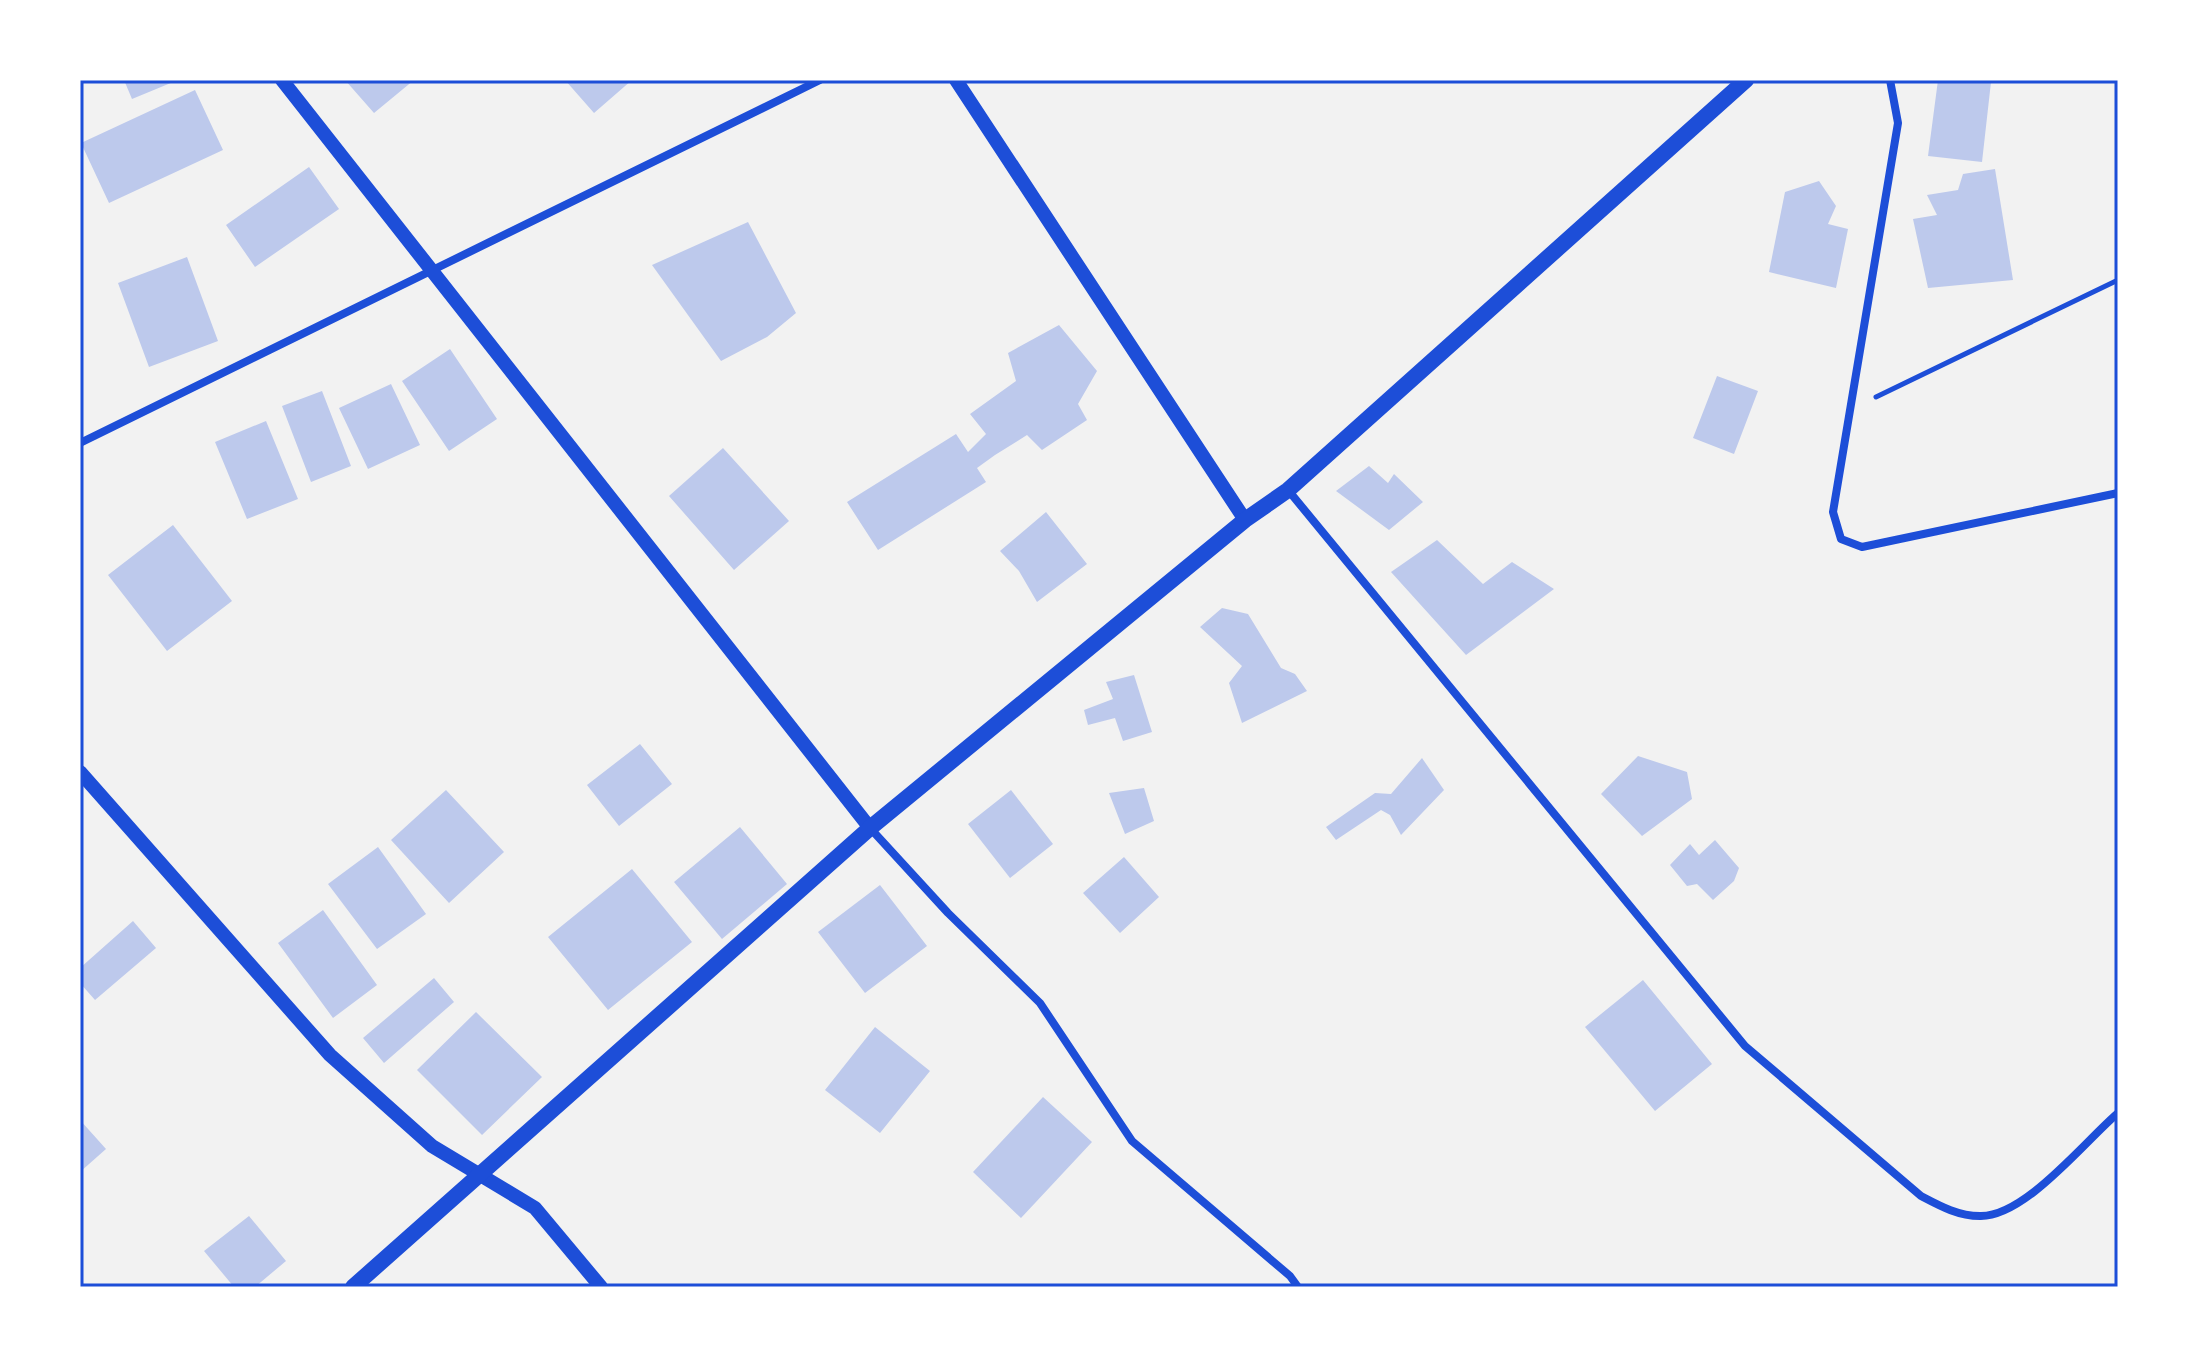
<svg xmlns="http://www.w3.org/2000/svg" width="2198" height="1367" font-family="Literata,serif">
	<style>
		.building { fill: #bdc9ec }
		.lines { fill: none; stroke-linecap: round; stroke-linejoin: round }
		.path { stroke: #1d4ed8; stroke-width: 5 }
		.minor { stroke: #1d4ed8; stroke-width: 8 }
		.tertiary { stroke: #1d4ed8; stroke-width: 14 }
		.secondary { stroke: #1d4ed8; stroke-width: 16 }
		.neatline { fill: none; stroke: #1d4ed8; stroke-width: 3 }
	</style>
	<rect width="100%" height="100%" fill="#f2f2f2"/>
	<path class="building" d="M124,80H178L132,99Z
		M345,80H414L374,113Z
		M565,80H632L594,113Z
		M1938,80L1991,82L1982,162L1928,156Z
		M195,90L223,150L109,203L81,143Z
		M309,167L339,209L255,267L226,225Z
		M1995,169L2013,280L1928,288L1913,219L1937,215L1927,195L1958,190L1963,174Z
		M1819,181L1836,206L1828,224L1848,229L1836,288L1769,272L1785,192Z
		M748,222L796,313L767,337L721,361L652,265Z
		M187,257L218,341L149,367L118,283Z
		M1059,325L1097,371L1078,404L1087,420L1042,450L1027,435L995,455L977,468L986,482L878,550L847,502L956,434L968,452L986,434L970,414L1016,381L1008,353Z
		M450,349L497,419L449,451L402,381Z
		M1717,376L1758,391L1734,454L1693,438Z
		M391,384L420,445L368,469L339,408Z
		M322,391L351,466L311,482L282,406Z
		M266,421L298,499L247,519L215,442Z
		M723,448L789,521L734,570L669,496Z
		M1369,466L1388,483L1394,474L1423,502L1389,530L1336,491Z
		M1046,512L1087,564L1037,602L1019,571L1000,551Z
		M173,525L232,601L167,651L108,575Z
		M1437,540L1483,584L1512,562L1554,589L1466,655L1391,572Z
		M1222,608L1248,614L1281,668L1295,674L1307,691L1242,723L1229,683L1242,666L1200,627Z
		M1134,675L1152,732L1123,741L1115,718L1088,725L1084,710L1113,699L1106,682Z
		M640,744L672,784L619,826L587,785Z
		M1638,756L1687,772L1692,799L1642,836L1601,794Z
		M1422,758L1444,790L1401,835L1390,815L1381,810L1336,840L1326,827L1375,793L1391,794Z
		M1144,788L1154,821L1125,834L1109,793Z
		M446,790L504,852L449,903L391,840Z
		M1011,790L1053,844L1010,878L968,824Z
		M740,827L787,884L722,939L674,882Z
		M1715,840L1739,868L1734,881L1713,900L1697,884L1687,886L1670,865L1690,844L1699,855Z
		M378,847L426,914L377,949L328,884Z
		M1124,857L1159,897L1120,933L1083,893Z
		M632,869L692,942L608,1010L548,937Z
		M880,885L927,946L865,993L818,932Z
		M323,910L377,985L333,1018L278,943Z
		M133,921L156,948L95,1000L80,983V968Z
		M434,978L454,1002L384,1063L363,1038Z
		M1643,980L1712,1064L1655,1111L1585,1027Z
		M476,1012L542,1077L482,1135L417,1070Z
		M875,1027L930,1071L880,1133L825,1090Z
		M1043,1097L1092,1142L1021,1218L973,1172Z
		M80,1120L106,1149L80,1172Z
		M249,1216L286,1261L255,1287H234L204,1251Z"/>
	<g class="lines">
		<path class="path" d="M1876,397L2118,280"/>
		<path class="minor" d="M1890,80L1898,123L1833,512L1841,539L1862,547L2118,493
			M80,443L820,80
			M1288,490L1745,1046L1921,1196C1940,1206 1958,1216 1980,1216C2025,1217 2085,1141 2118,1113
			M870,828L948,913L1040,1003L1132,1141L1290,1276L1298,1287"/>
		<path class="tertiary" d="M282,80L870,828
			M956,80L1245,520
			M80,772L330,1055L432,1146L535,1208L601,1287"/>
		<path class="secondary" d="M353,1287L870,828L1245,520L1288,490L1746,80"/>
	</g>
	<rect width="2198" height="1367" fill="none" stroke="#ffffff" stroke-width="164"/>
	<rect x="82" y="82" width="2034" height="1203" class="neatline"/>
</svg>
